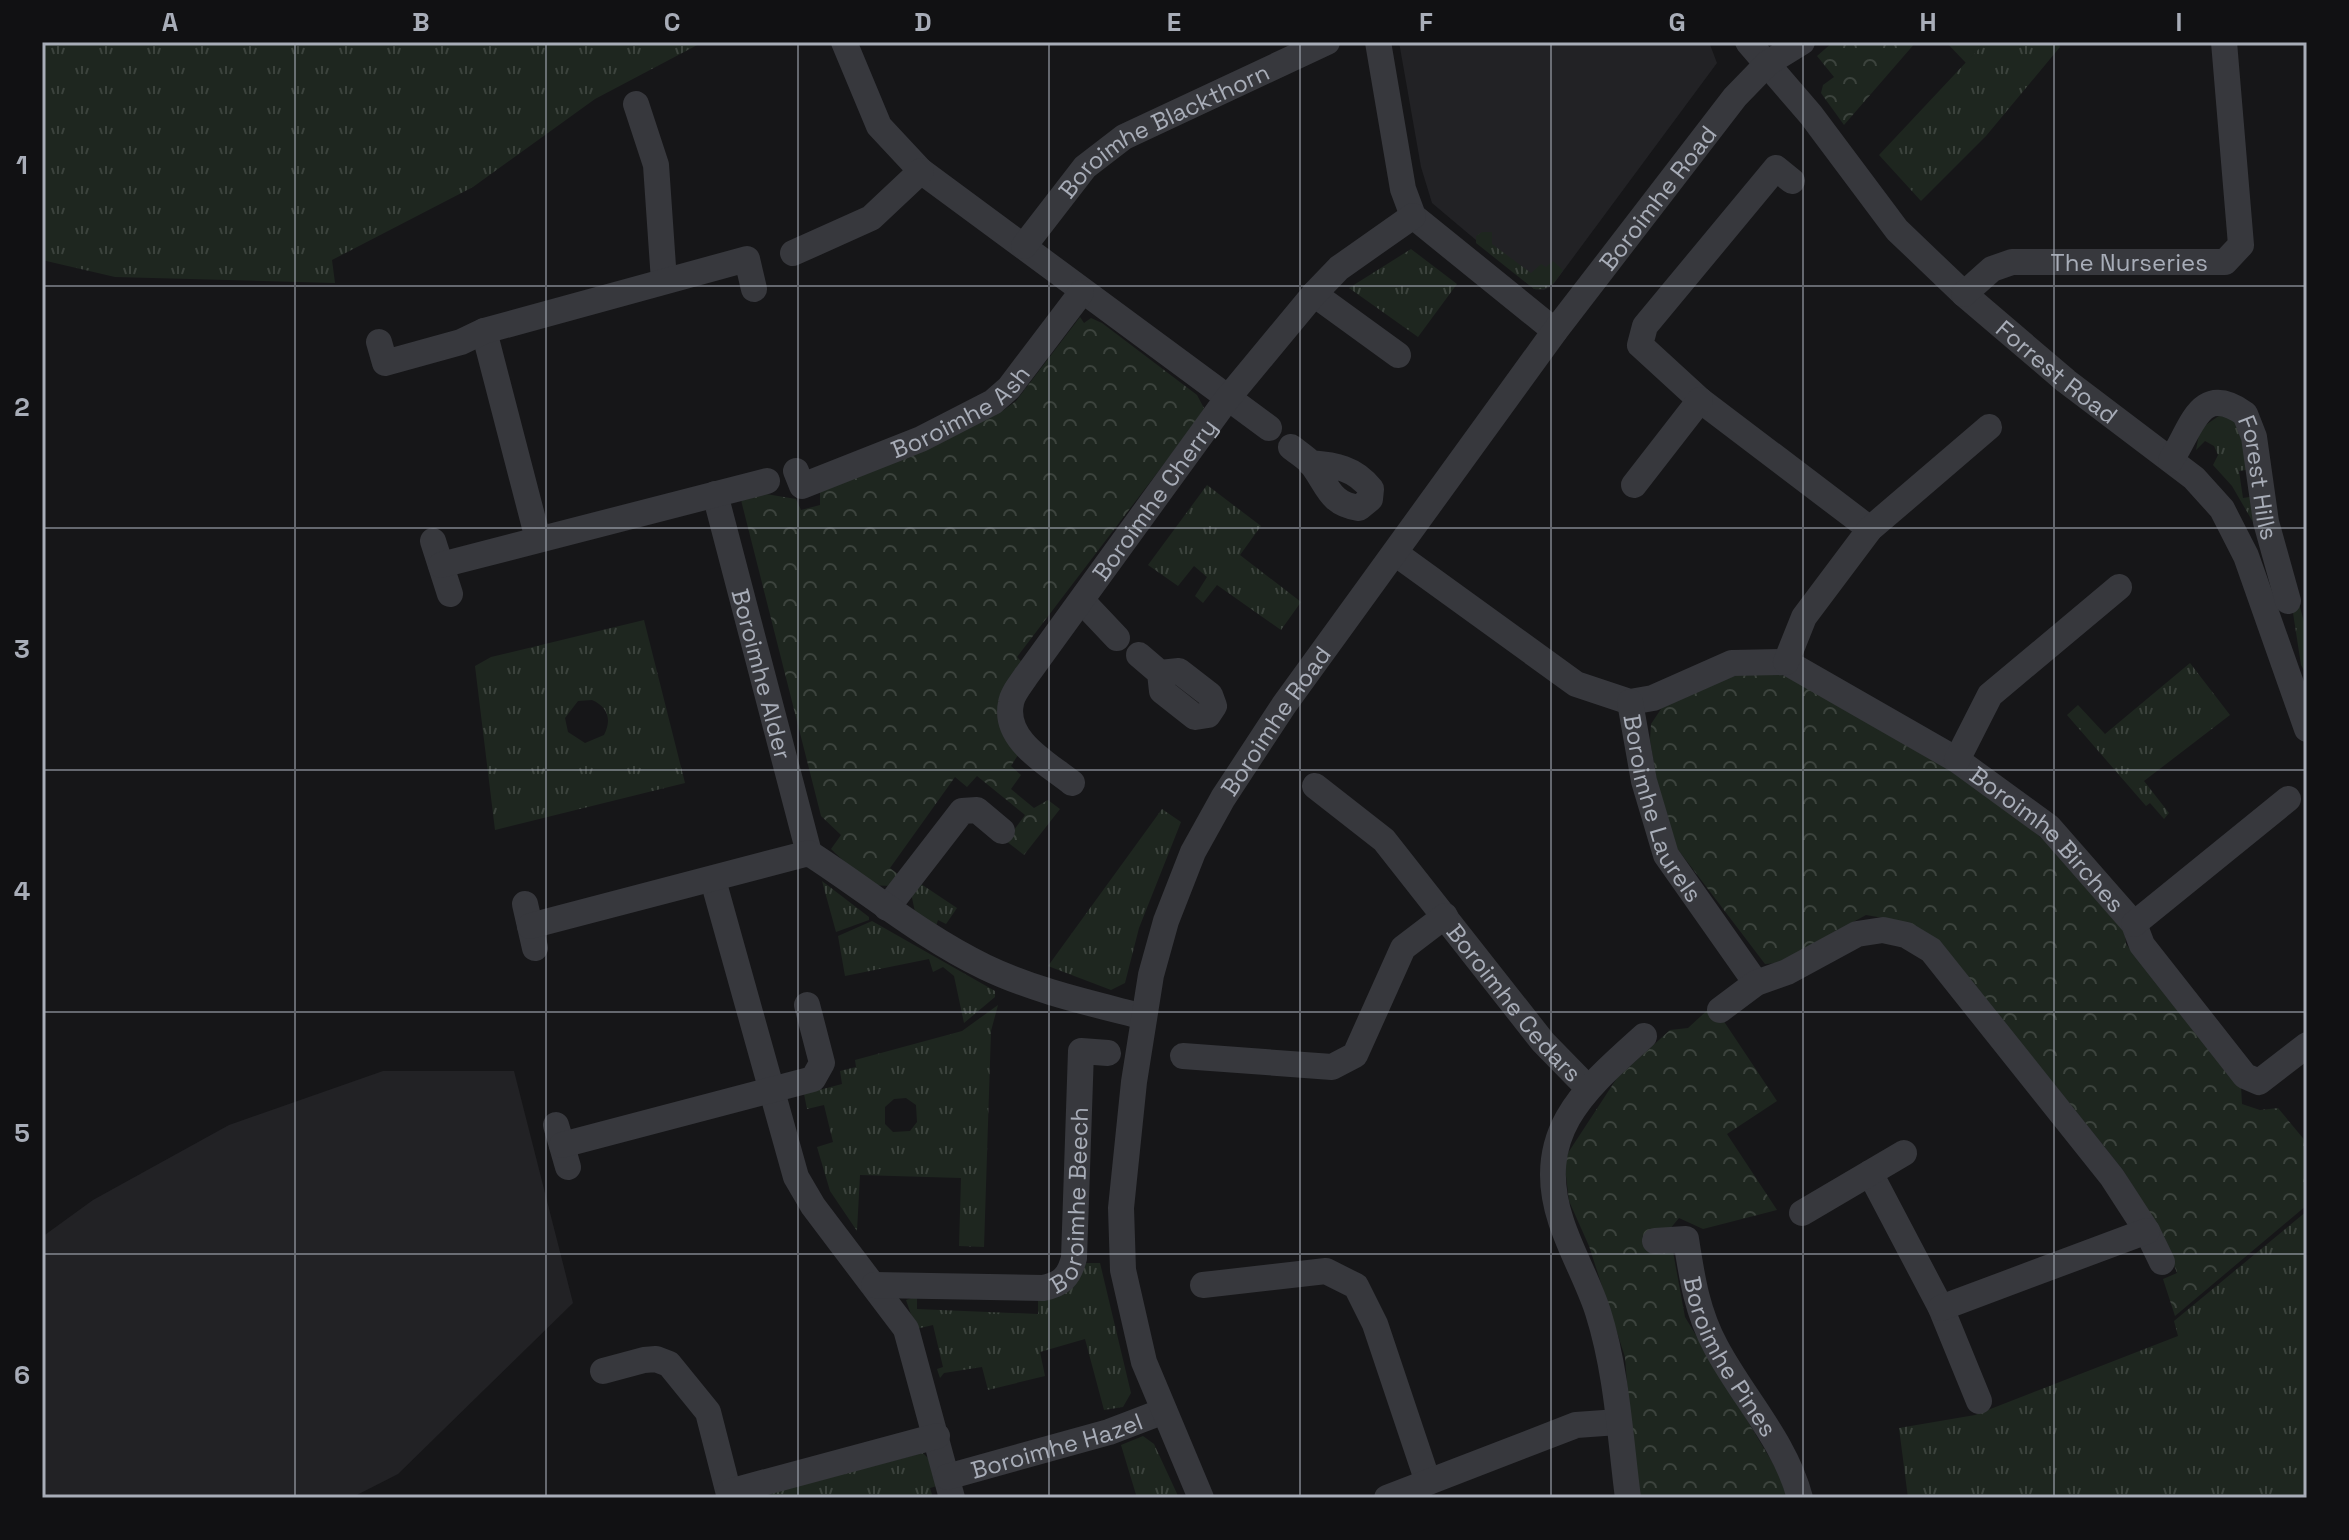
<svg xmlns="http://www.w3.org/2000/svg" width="2349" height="1540" font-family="'Space Grotesk',sans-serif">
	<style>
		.built { fill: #222225 }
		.grass { fill: url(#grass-tufts); fill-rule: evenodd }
		.forest { fill: url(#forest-firs) }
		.park { fill: url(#park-crowns) }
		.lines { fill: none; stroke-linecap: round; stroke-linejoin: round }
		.minor { stroke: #37383d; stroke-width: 26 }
		.grid { fill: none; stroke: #a8adb8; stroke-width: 2; stroke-opacity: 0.55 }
		.labels { text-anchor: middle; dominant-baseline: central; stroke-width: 7; stroke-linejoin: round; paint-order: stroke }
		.street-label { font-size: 24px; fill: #a8adb8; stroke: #111113 }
		.neatline { fill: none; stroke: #a8adb8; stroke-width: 3 }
		.grid-label { font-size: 26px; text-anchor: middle; font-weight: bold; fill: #a8adb8 }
	</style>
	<defs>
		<pattern id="grass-tufts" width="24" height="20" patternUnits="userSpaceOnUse" patternTransform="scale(2)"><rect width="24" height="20" fill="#1e261f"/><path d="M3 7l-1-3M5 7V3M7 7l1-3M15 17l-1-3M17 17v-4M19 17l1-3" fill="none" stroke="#3c433d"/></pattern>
		<pattern id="forest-firs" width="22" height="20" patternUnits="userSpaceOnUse" patternTransform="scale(2)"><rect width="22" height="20" fill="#1e261f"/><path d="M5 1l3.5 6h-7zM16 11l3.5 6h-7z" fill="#3c433d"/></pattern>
		<pattern id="park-crowns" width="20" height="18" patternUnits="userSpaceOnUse" patternTransform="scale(2)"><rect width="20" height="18" fill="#1e261f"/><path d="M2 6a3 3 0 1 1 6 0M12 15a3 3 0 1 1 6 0" fill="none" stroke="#3c433d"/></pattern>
	</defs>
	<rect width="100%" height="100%" fill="#161618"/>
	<path class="built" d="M1399,42H1709L1717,63L1552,286L1544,290L1534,289L1432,203L1421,167Z
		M383,1071H514L573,1303L398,1474L351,1498H42V1237L93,1200L229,1125Z"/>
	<path class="grass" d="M42,42H703L595,99L473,187L332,260L335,283L115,277L42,260Z
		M1985,42H2058L2060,47L1986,136L1921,201L1879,155Z
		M1482,232H1492V244L1531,273L1541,264L1546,267L1553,261L1563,270C1555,282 1550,291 1534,289L1476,243V236Z
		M1411,249L1457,284L1418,337L1349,288Z
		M2223,413L2239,419L2252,469L2239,471L2243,498L2256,496L2257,529L2232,486L2213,465L2218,455L2214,446L2205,441L2196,450L2200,429Z
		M1207,485L1261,526L1240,555L1301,602L1281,630L1217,585L1203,603L1195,596L1207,577L1194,566L1178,586L1148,565Z
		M2282,541L2307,633V676L2301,665Z
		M644,620L685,783L495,830L475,666L491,657ZM592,700C608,707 612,720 604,735L585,743L568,732L565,718L578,701Z
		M2190,663L2230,715L2144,781L2169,813L2164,819L2150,803L2146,806L2067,715L2078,705L2105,734Z
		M1162,809L1181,822L1139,928L1125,983L1111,990L1048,966Z
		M822,881L869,917V920L836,932Z
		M918,882L957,908L946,924L938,920L936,926L915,912L911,893Z
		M872,921L995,991V997L964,1023L954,976L943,967L933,972L929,959L845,976L838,936Z
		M998,1005L991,1031L984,1247L959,1246L961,1178L860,1175L857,1231L830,1191L817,1147L833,1142L824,1105L807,1109L804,1094L842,1084L840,1071L856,1067L855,1060L962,1031ZM906,1098L916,1105L917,1122L910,1131L893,1132L885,1124V1107L894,1099Z
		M2307,1211V1498H1908L1899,1428L1975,1415L2178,1336L2174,1321Z
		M1083,1263H1100L1131,1393L1123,1407L1104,1410L1085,1339L1040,1352L1045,1376L988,1390L982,1367L944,1373L940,1378L937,1369L943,1367L933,1325L916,1329L906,1300L917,1296V1309L1038,1314V1300L1063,1294Z
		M1143,1436L1154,1444L1179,1498H1137L1121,1445Z
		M923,1453L930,1460L937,1486L930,1488L933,1498H751Z"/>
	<path class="forest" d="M1946,42H1985L1966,63Z"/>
	<path class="park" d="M1833,42H1916L1844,125L1821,93L1823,85L1834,77L1817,56Z
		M1080,317L1084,323L1091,318L1102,323L1197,395L1205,410L1017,657L1022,662C1000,694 986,723 1018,755L1011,766L1021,775L1011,789L1034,808L1048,800L1060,809L1024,855L1006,841L1025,815L977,776L967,787L955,777L890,868L900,876L891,886L869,885L831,849L841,835L821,816L741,500L766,494L796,499L801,510L820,505V491L1004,410L1016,401Z
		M1761,670C1774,674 1790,676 1802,682C1903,734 2038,816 2107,907C2116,919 2126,928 2126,944L2241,1086L2242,1104L2260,1110L2278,1108L2307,1143V1205L2175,1316L2163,1279L2177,1273L2162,1234L2123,1170L1951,956L1895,920L1866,915L1778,963L1765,964L1676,847L1664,824L1650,740L1651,724L1663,706L1729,674Z
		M1713,1005L1777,1101L1727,1134L1777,1210L1703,1229L1679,1218L1669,1230L1685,1317L1780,1475L1787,1498H1636L1625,1357L1589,1246L1569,1201L1564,1159L1617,1078L1670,1030L1688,1028Z"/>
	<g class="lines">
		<g class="minor">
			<path d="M844,42L879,126L921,171L1269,428"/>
			<path d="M1378,42L1403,189L1413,216L1555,331"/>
			<path id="s1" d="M1748,42L1811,115L1897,230L1964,294L2066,381L2194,478L2222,509L2246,556L2307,729"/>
			<path d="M636,104L656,165L664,281"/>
			<path d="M1792,181L1776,168L1645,326L1640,345L1700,400L1870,529"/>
			<path id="s2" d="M1024,246L1085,167L1124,137L1327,42"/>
			<path d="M793,253L871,218L921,171"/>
			<path d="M1314,294L1398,355"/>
			<path id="s3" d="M1964,294L1992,269L2012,262H2225L2241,245L2224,42"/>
			<path d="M484,331L538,539"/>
			<path d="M379,342L385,363L461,342L484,331L747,259L754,289"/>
			<path d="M1291,447C1297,452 1305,457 1311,463C1328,485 1329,504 1359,508L1370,499L1371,489C1355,468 1335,465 1310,463"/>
			<path id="s4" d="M2171,460C2192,429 2199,381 2245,414L2254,437L2266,522L2288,601"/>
			<path id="s5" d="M796,471L802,486L921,439L993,402L1009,388L1081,293"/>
			<path d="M1634,485L1700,400"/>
			<path id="s6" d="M715,494L809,853"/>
			<path d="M433,541L450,594"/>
			<path id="s7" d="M1395,553L1576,684L1630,702L1653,698L1732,663L1786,662L1957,760L2049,827L2134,924L2142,945L2245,1076L2259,1082L2307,1045"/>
			<path d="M441,565L767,481"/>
			<path d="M1082,601L1117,638"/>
			<path d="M1139,655L1160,673L1179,671L1210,695L1214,706L1208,715L1195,717L1162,691L1160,673"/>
			<path d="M1786,662L1804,617L1870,529L1989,427"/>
			<path id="s8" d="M1630,702L1644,781L1666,855L1756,983"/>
			<path d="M1957,760L1990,695L2119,587"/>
			<path id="s9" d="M1072,783C1047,763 1003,740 1011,703C1012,694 1021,684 1026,676L1227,399L1314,294L1339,268L1413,216"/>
			<path id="s10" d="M1315,786L1384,840L1543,1042L1587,1087"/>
			<path d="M713,880L796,1177L813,1206L906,1329L952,1498"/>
			<path d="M525,904L535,948"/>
			<path d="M887,908L962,811L977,810L1002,831"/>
			<path d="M2134,924L2288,799"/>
			<path d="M530,926L809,853C868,891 921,936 985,967C1035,991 1090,1003 1144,1017"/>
			<path d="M1720,1010L1756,983L1787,972L1857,934L1883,930L1906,935L1931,950L2112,1177L2147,1231L2162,1262"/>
			<path d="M1183,1056L1332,1067L1355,1055L1403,948L1445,916"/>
			<path d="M556,1125L568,1167"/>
			<path d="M562,1145L813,1079L822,1063L807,1005"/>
			<path d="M1870,1173L1941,1308L1979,1401"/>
			<path d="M1802,1213L1904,1153"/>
			<path id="s11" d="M1655,1241L1686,1239C1692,1278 1697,1312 1716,1347C1743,1398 1785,1441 1800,1498"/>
			<path id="s12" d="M874,1285L1043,1288C1062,1284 1069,1277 1074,1258L1081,1051L1108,1053"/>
			<path d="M1203,1285L1326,1271L1356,1286L1375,1324L1428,1482"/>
			<path d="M1941,1308L2147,1231"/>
			<path d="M603,1371L644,1360L656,1359L669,1364L708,1412L730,1498"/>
			<path id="s13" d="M947,1477L1109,1432L1164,1411"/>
			<path d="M729,1492L937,1436"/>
			<path id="s14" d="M1201,1498L1144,1362L1123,1270L1121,1208L1134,1082L1151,975L1166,921L1193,852L1223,798L1284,705L1555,331L1735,97L1768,63L1802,42"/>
			<path d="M1387,1498L1576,1425L1618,1422"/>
			<path d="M1628,1498C1620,1436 1617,1372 1598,1312C1588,1281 1571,1252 1561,1221C1532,1133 1585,1089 1644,1036"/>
		</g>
	</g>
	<path class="grid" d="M295,42V1498M546,42V1498M798,42V1498M1049,42V1498M1300,42V1498M1551,42V1498M1803,42V1498M2054,42V1498M42,286H2307M42,528H2307M42,770H2307M42,1012H2307M42,1254H2307"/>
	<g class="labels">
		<g class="street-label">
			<text stroke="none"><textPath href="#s2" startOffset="186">Boroimhe Blackthorn</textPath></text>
			<text stroke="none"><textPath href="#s14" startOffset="1472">Boroimhe Road</textPath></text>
			<text stroke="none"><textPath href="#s3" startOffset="176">The Nurseries</textPath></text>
			<text stroke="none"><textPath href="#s1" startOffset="454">Forrest Road</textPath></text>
			<text stroke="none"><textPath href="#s5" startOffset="192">Boroimhe Ash</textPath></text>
			<text stroke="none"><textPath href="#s4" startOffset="172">Forest Hills</textPath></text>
			<text stroke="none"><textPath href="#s9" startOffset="356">Boroimhe Cherry</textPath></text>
			<text stroke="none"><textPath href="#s6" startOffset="186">Boroimhe Alder</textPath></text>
			<text stroke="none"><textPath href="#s14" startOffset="824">Boroimhe Road</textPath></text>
			<text stroke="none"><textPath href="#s8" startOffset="112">Boroimhe Laurels</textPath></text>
			<text stroke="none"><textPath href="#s7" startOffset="762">Boroimhe Birches</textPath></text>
			<text stroke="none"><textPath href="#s10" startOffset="296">Boroimhe Cedars</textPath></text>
			<text stroke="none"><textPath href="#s12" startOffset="272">Boroimhe Beech</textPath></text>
			<text stroke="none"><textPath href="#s11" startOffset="158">Boroimhe Pines</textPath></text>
			<text stroke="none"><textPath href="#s13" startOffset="114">Boroimhe Hazel</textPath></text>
		</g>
	</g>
	<rect width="2349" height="1540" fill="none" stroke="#111113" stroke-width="88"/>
	<rect x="44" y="44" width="2261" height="1452" class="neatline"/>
	<g class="grid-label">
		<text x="170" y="31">A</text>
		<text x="421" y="31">B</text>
		<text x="672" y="31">C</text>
		<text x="923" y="31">D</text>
		<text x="1174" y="31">E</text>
		<text x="1426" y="31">F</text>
		<text x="1677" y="31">G</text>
		<text x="1928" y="31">H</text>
		<text x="2179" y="31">I</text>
		<text x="22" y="174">1</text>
		<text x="22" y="416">2</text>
		<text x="22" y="658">3</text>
		<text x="22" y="900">4</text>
		<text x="22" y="1142">5</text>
		<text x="22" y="1384">6</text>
	</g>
</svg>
